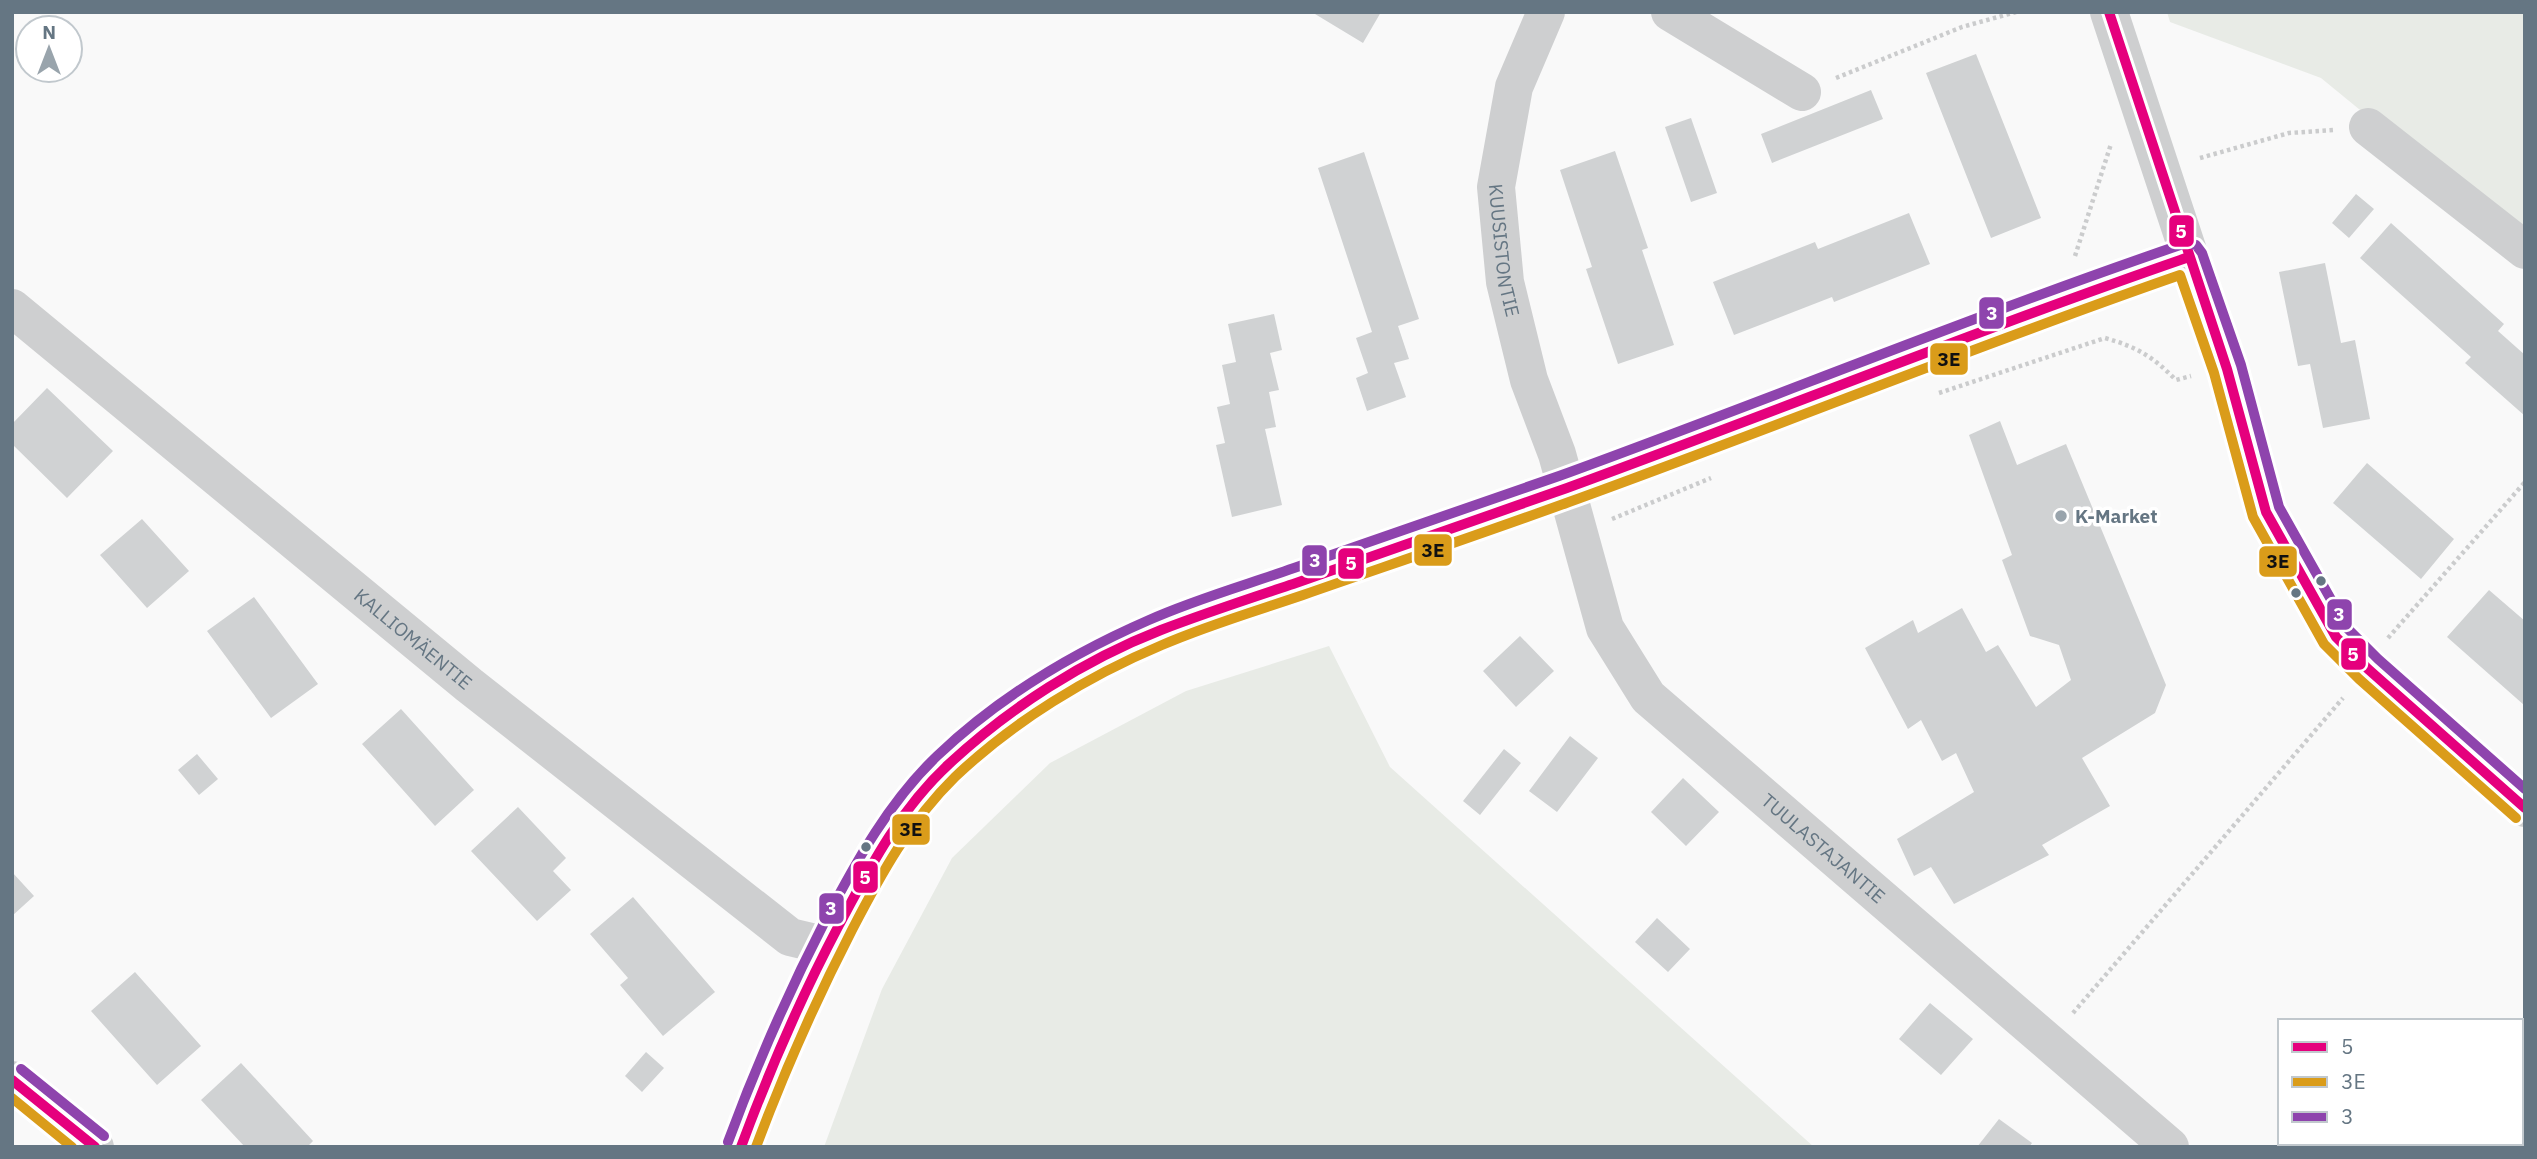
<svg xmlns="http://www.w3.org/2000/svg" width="2537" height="1159" font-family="'IBM Plex Sans',sans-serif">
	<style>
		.green { fill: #e8ebe6 }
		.building { fill: #d0d2d3 }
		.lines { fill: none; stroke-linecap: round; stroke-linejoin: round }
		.path { stroke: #cbcccd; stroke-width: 4.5; stroke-dasharray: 3.5 3.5; stroke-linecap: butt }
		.minor { stroke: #cecfd0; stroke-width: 38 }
		.bus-1-casing { stroke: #fff; stroke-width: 16 }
		.bus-2-casing { stroke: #fff; stroke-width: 16 }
		.bus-3-casing { stroke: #fff; stroke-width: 16 }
		.bus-1 { stroke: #e5007d; stroke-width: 10 }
		.bus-2 { stroke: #da9c1a; stroke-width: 10 }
		.bus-3 { stroke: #8e44ad; stroke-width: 10 }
		.poi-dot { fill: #99a4ac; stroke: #fff; stroke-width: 2.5 }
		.bus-dot { fill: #657683; stroke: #fff; stroke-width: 2.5 }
		.labels { text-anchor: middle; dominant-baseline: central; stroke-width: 7; stroke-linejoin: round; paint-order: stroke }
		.street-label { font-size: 19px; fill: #657683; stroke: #fff }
		.poi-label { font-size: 19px; font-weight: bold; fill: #657683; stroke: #fff; text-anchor: start }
		.line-badge { stroke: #fff; stroke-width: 2.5 }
		.badge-label { font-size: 19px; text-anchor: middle; font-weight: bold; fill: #fff }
		.pale-badge-label { font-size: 19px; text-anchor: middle; font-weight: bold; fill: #111 }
	</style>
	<rect width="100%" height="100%" fill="#f9f9f9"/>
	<path class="green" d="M2167,12H2525V245L2321,78L2170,22Z
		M1329,646L1390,767L1814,1147H824L882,989L952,858L1050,763L1186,691Z"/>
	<path class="building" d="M1317,12H1381L1363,43L1315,14Z
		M1976,54L2041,218L1991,238L1926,73Z
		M1871,90L1883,119L1772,163L1761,134Z
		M1691,118L1717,193L1691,202L1665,127Z
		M1615,151L1648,248L1642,250L1674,345L1618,364L1586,269L1592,267L1560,170Z
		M1364,152L1419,319L1398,326L1409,359L1394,363L1406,397L1367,411L1356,378L1368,373L1356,338L1372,332L1318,168Z
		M2356,194L2374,209L2349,238L2332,223Z
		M1909,213L1930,264L1834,302L1832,297L1734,335L1713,282L1815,242L1818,249Z
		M2391,223L2504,324L2498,331L2525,355V416L2465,363L2471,357L2360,258Z
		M2325,263L2341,343L2355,340L2370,419L2323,428L2310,364L2298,366L2279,272Z
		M1274,314L1282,350L1270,353L1279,390L1269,392L1276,427L1265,429L1282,505L1232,517L1216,445L1225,443L1217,407L1230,404L1222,365L1236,362L1228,324Z
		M47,388L113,451L67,498L12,444V424Z
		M2000,421L2017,465L2066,444L2166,685L2155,713L2082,758L2110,806L2042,845L2049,855L1954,904L1931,867L1914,876L1897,839L1974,792L1956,753L1942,761L1921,720L1908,729L1865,648L1913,620L1918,633L1962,608L1986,652L1998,645L2036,707L2071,680L2059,645L2030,636L2002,560L2012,555L1969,435Z
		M2367,463L2454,539L2421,579L2333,503Z
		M142,519L189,571L147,608L100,555Z
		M2489,590L2525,621L2524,705L2447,637Z
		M254,597L318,684L271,718L207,631Z
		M1520,636L1554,671L1516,707L1483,671Z
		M401,709L474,790L435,826L362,744Z
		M1570,736L1598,758L1557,812L1529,791Z
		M1504,749L1521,763L1480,815L1463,801Z
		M197,754L218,779L199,795L178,770Z
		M1683,778L1719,812L1686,846L1651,812Z
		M518,807L566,858L553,871L571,890L537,921L471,851Z
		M12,872L34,896L12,916Z
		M633,897L715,992L663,1036L620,985L628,978L590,934Z
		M1657,918L1690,949L1668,972L1635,942Z
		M135,972L201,1046L157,1085L91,1011Z
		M1930,1003L1973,1039L1941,1075L1899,1039Z
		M646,1052L664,1068L642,1092L625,1076Z
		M241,1063L313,1141L307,1147H245L201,1100Z
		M1999,1119L2032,1143L2029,1147H1977Z"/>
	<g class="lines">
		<path class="path" d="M1836,78L1962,27L2016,12
			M2200,158L2289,133L2333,130
			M2075,256L2111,144
			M1939,393L2105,338C2137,347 2152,356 2176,380L2191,376
			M1612,519L1711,478
			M2388,638L2525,482
			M2073,1013L2343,698"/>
		<g class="minor">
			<path id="s1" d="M1546,12L1514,87L1496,187L1505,282L1529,380L1557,454L1605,628L1648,697L2170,1147"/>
			<path d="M1670,12L1802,92"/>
			<path d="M2109,12L2227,369L2266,512L2336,637L2368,669L2525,808"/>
			<path d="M2368,127L2525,250"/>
			<path id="s2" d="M12,308L469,685L790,937L828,946"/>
			<path d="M12,1080L95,1147"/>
			<path d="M741,1147C771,1064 808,983 849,906C871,865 892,825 923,790C988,720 1072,670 1158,631L1566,488L2085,293L2189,257"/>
		</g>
		<defs>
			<path id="bus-1" d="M2109,12L2227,369L2266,512L2336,637L2368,669L2525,808
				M12,1080L95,1147
				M741,1147C769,1071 801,997 839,925C870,867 900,809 949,764C1009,708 1084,660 1161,630C1205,613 1251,598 1296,583C1386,551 1477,520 1567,488C1775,412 1980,329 2189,257"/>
			<path id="bus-2" d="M12,1098L72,1147
				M756,1147C784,1072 816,1000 852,930C881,874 910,821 955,777C1014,721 1088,676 1162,645C1208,625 1256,611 1303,595C1392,564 1481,534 1569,502C1774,428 1975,346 2180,275L2214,373L2253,517L2324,644L2359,679L2516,818"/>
			<path id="bus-3" d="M21,1069L104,1136
				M728,1142C756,1066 789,991 826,919C857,860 889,802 937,756C998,698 1073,653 1149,620C1196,599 1246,585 1294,568C1382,537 1471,507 1559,476C1768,400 1975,315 2186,243L2196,245L2202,253L2241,365L2279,507L2347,628L2378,659L2525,789"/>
		</defs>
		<use href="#bus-1" class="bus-1-casing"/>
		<use href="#bus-2" class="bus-2-casing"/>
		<use href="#bus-3" class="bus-3-casing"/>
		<use href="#bus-1" class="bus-1"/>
		<use href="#bus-2" class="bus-2"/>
		<use href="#bus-3" class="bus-3"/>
	</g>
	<circle class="poi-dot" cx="2061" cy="516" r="7"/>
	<g class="bus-dot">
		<circle cx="2321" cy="581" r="6"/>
		<circle cx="2296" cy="593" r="6"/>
		<circle cx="866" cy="847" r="6"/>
	</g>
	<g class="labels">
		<g class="street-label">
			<text stroke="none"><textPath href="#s1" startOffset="247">KUUSISTONTIE</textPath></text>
			<text stroke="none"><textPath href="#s2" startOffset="520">KALLIOMÄENTIE</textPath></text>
			<text stroke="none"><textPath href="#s1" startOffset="952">TUULASTAJANTIE</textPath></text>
		</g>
		<g class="poi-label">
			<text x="2075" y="516">K-Market</text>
		</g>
	</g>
	<g class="line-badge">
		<rect x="2168" y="214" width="27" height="34" rx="7" fill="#e5007d"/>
		<rect x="1978" y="296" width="27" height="34" rx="7" fill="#8e44ad"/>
		<rect x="1929" y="342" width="40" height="34" rx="7" fill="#da9c1a"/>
		<rect x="1413" y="533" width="40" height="34" rx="7" fill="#da9c1a"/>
		<rect x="1301" y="544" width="27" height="33" rx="7" fill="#8e44ad"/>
		<rect x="2258" y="545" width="40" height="33" rx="7" fill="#da9c1a"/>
		<rect x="1337" y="547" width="28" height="33" rx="7" fill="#e5007d"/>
		<rect x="2326" y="598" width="27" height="33" rx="7" fill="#8e44ad"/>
		<rect x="2340" y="637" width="27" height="34" rx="7" fill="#e5007d"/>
		<rect x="891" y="813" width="40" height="33" rx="7" fill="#da9c1a"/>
		<rect x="852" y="860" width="27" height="34" rx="7" fill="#e5007d"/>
		<rect x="818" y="892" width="27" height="33" rx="7" fill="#8e44ad"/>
	</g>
	<g class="badge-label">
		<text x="2181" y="238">5</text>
		<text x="1992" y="320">3</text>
		<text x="1315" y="567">3</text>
		<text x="1351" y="570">5</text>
		<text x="2339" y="621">3</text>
		<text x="2353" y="661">5</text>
		<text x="865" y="884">5</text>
		<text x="831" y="915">3</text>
	</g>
	<g class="pale-badge-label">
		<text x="1949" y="366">3E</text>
		<text x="1433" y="557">3E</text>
		<text x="2278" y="568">3E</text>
		<text x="911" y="836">3E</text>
	</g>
	<rect width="2537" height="1159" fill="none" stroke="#657683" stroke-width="28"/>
	<rect x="2278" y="1019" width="245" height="126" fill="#ffffff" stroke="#c1c8cd" stroke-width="2"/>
	<rect x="2292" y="1042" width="35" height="10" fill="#e5007d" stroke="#c1c8cd" stroke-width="2"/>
	<text x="2341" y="1054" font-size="21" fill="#657683">5</text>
	<rect x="2292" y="1077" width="35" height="10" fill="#da9c1a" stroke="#c1c8cd" stroke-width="2"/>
	<text x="2341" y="1089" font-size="21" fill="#657683">3E</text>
	<rect x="2292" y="1112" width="35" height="10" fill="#8e44ad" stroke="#c1c8cd" stroke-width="2"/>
	<text x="2341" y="1124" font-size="21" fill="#657683">3</text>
	<g transform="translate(49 49)"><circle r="33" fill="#ffffff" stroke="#c1c8cd" stroke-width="2"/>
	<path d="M0-5L12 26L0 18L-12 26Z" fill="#99a4ac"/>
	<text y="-10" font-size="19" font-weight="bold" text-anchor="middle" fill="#657683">N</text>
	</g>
</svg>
